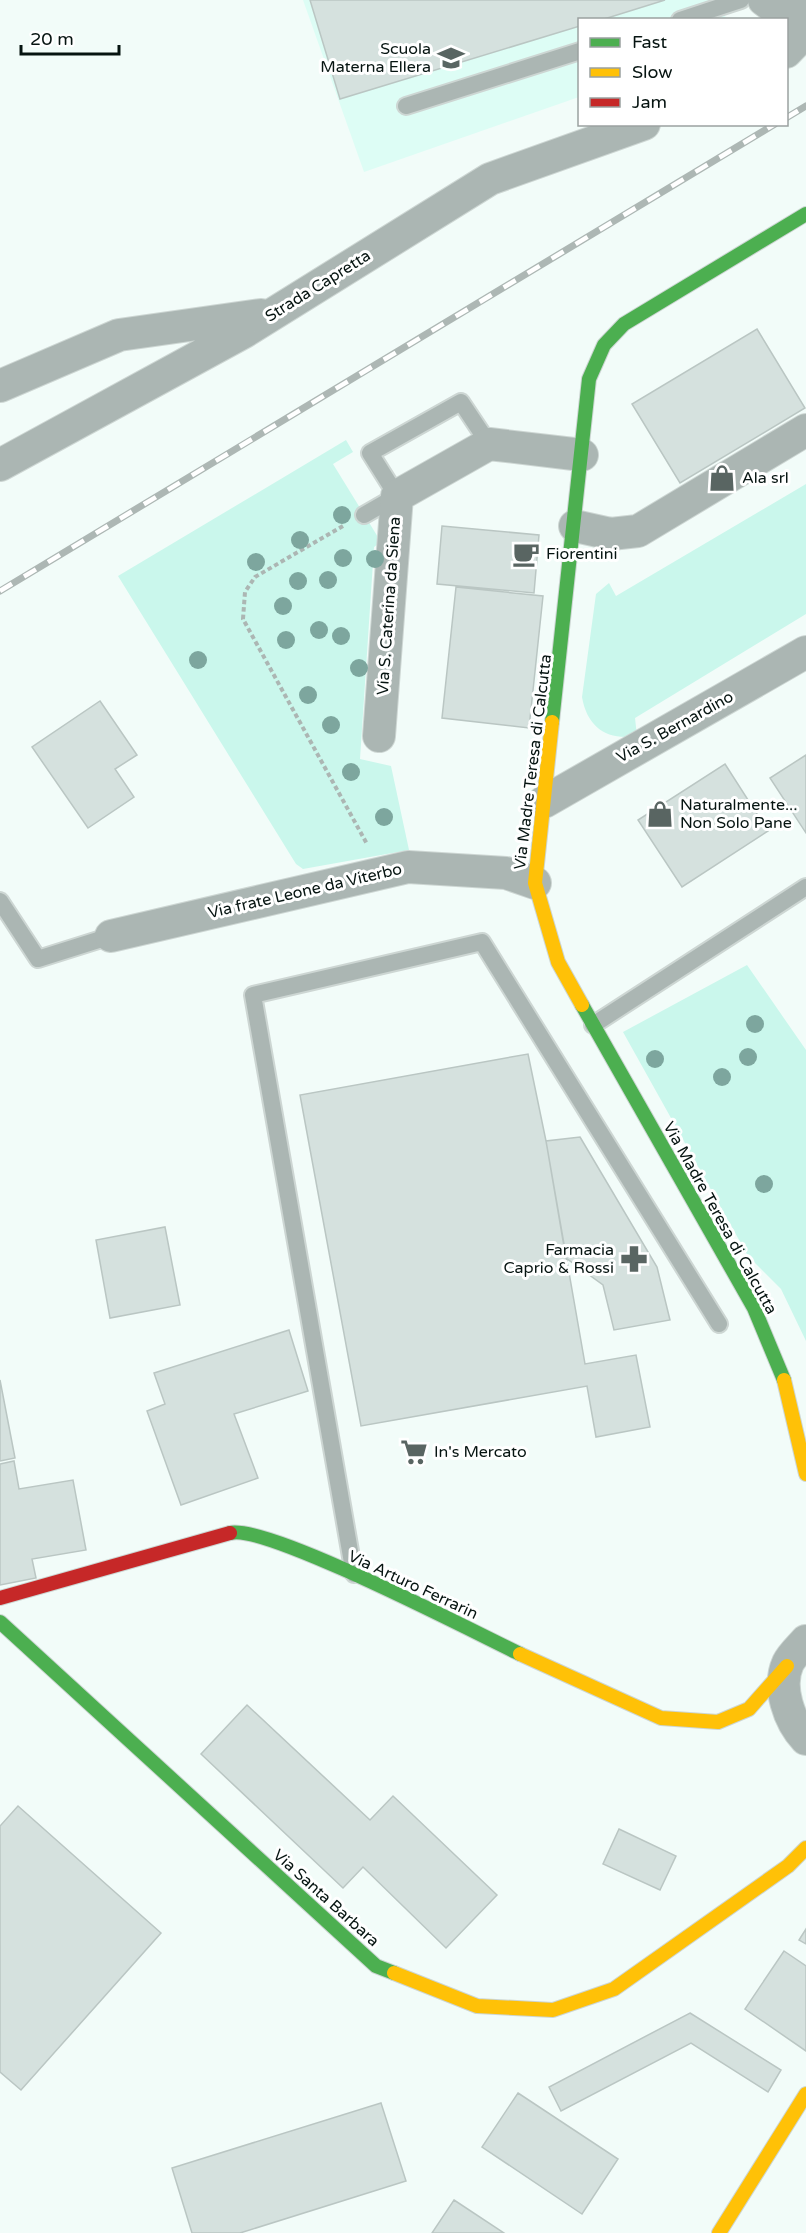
<svg xmlns="http://www.w3.org/2000/svg" width="806" height="2233" font-family="'Varela Round',sans-serif">
	<style>
		.built { fill: #ddfdf5 }
		.green { fill: #caf7ec }
		.building { fill: #d5e1de; stroke: #bac6c3; stroke-width: 1.5 }
		.lines { fill: none; stroke-linecap: round; stroke-linejoin: round }
		.lane-casing { stroke: #cdd6d3; stroke-width: 20 }
		.street-casing { stroke: #cdd6d3; stroke-width: 34 }
		.fast-casing { stroke: #cdd6d3; stroke-width: 16 }
		.slow-casing { stroke: #cdd6d3; stroke-width: 16 }
		.jam-casing { stroke: #cdd6d3; stroke-width: 16 }
		.path { stroke: #acb6b3; stroke-width: 4; stroke-dasharray: 4.5 3; stroke-linecap: butt }
		.lane { stroke: #abb6b3; stroke-width: 16 }
		.street { stroke: #abb6b3; stroke-width: 32 }
		.fast { stroke: #4caf50; stroke-width: 14 }
		.slow { stroke: #ffc107; stroke-width: 14 }
		.jam { stroke: #c62828; stroke-width: 14 }
		.rail-casing { stroke: #adb7b4; stroke-width: 7 }
		.rail { stroke: #fff; stroke-width: 4.5; stroke-dasharray: 14; stroke-linecap: butt }
		.tree { fill: #7da69e }
		.labels { text-anchor: middle; dominant-baseline: central; stroke-width: 6; stroke-linejoin: round; paint-order: stroke }
		.poi-label { font-size: 16px; fill: #061411; stroke: #fff; text-anchor: start }
		.street-label { font-size: 16px; fill: #061411; stroke: #fff }
	</style>
	<rect width="100%" height="100%" fill="#f2fcf9"/>
	<path class="built" d="M303,0H720L726,19L580,20L579,97L364,172Z"/>
	<path class="green" d="M346,440L353,452L333,464L381,542L374,547L360,759L391,766L409,850L303,869L296,864L118,576Z
		M806,484V614L635,718L637,736C607,741 587,727 582,697L596,594L609,583L616,596Z
		M747,965L806,1050V1341L781,1289L748,1256L623,1032Z"/>
	<path class="building" d="M310,0H665L601,20H580V26L340,99Z
		M757,329L805,408L680,483L632,404Z
		M442,526L539,535L534,593L437,584Z
		M456,587L543,596L529,728L442,718Z
		M100,701L137,755L115,769L134,797L88,828L32,747Z
		M806,755V833L770,778Z
		M725,764L768,831L682,887L638,820Z
		M528,1054L546,1141L585,1364L636,1355L650,1427L596,1437L587,1386L361,1426L300,1095Z
		M580,1137L657,1267L670,1320L614,1330L603,1285L566,1258L546,1141Z
		M165,1227L180,1305L110,1318L96,1240Z
		M289,1330L308,1391L234,1414L258,1478L181,1505L147,1411L165,1404L154,1373Z
		M0,1380L15,1458L0,1461Z
		M14,1461L19,1489L73,1480L86,1550L32,1559L36,1578L0,1585V1464Z
		M247,1705L370,1820L393,1796L497,1895L446,1948L363,1867L343,1888L201,1754Z
		M18,1806L161,1933L21,2090L0,2072V1826Z
		M619,1829L676,1856L660,1890L603,1864Z
		M806,1929V1944L799,1940Z
		M784,1951L806,1966V2051L745,2009Z
		M690,2013L781,2070L768,2092L691,2043L561,2111L549,2087Z
		M518,2093L618,2159L582,2214L482,2147Z
		M381,2103L406,2181L240,2233H192L172,2168Z
		M454,2200L504,2233H432Z"/>
	<g class="lines">
		<defs>
			<path id="lane" d="M680,20L741,0
				M406,106L580,51
				M364,515L397,496L370,453L461,402L489,444
				M0,901L38,959L111,936
				M593,1025L806,887
				M354,1574L253,995L482,942L719,1324"/>
			<path id="street" d="M764,0L772,6L806,15
				M786,52L806,31
				M0,386L119,335L261,315
				M0,465L244,332L490,179L644,124
				M575,526L611,534L638,531L806,430
				M379,736L397,496L489,444L582,455
				M544,802L806,652
				M111,936L408,867L506,873L535,883
				M806,1641C800,1648 792,1655 788,1663C777,1687 789,1721 806,1739"/>
			<path id="fast" d="M552,722L589,379L604,345L624,324L806,214
				M582,1005L754,1308L784,1380
				M230,1533C265,1523 476,1633 520,1654
				M0,1622L376,1966L394,1973"/>
			<path id="slow" d="M552,722L535,883L558,962L582,1005
				M784,1380L806,1474
				M520,1654L661,1718L718,1722L749,1709L787,1666
				M394,1973L477,2006L553,2010L614,1989L788,1866L806,1848
				M719,2233L806,2094"/>
			<path id="jam" d="M0,1598L230,1533"/>
		</defs>
		<use href="#lane" class="lane-casing"/>
		<use href="#street" class="street-casing"/>
		<use href="#fast" class="fast-casing"/>
		<use href="#slow" class="slow-casing"/>
		<use href="#jam" class="jam-casing"/>
		<path class="path" d="M343,526L255,577L245,592L243,619L367,844"/>
		<use href="#lane" class="lane"/>
		<use href="#street" class="street"/>
		<use href="#fast" class="fast"/>
		<use href="#slow" class="slow"/>
		<use href="#jam" class="jam"/>
		<defs>
			<path id="rail" d="M786,118L806,106
				M0,591L775,124"/>
		</defs>
		<use href="#rail" class="rail-casing"/>
		<use href="#rail" class="rail"/>
	</g>
	<g class="tree">
		<circle cx="342" cy="515" r="9"/>
		<circle cx="300" cy="540" r="9"/>
		<circle cx="343" cy="558" r="9"/>
		<circle cx="375" cy="559" r="9"/>
		<circle cx="256" cy="562" r="9"/>
		<circle cx="328" cy="580" r="9"/>
		<circle cx="298" cy="581" r="9"/>
		<circle cx="283" cy="606" r="9"/>
		<circle cx="319" cy="630" r="9"/>
		<circle cx="341" cy="636" r="9"/>
		<circle cx="286" cy="640" r="9"/>
		<circle cx="198" cy="660" r="9"/>
		<circle cx="359" cy="668" r="9"/>
		<circle cx="308" cy="695" r="9"/>
		<circle cx="331" cy="725" r="9"/>
		<circle cx="351" cy="772" r="9"/>
		<circle cx="384" cy="817" r="9"/>
		<circle cx="755" cy="1024" r="9"/>
		<circle cx="748" cy="1057" r="9"/>
		<circle cx="655" cy="1059" r="9"/>
		<circle cx="722" cy="1077" r="9"/>
		<circle cx="764" cy="1184" r="9"/>
	</g>
	<defs>
		<symbol id="school-bare" viewBox="-9 -9 18 18"><path d="M0-5L7-2L0 1L-7-2ZM-4 1L0 2.5L4 1V4Q0 6-4 4Z" fill="#596562" stroke="#fff" stroke-width="2.5" paint-order="stroke"/></symbol>
		<symbol id="shop-bare" viewBox="-9 -9 18 18"><path d="M-5-2.5h2.3a2.7 3.5 0 0 1 5.4 0H5L5.5 6h-11ZM-1.5-2.5h3a1.5 2.3 0 0 0-3 0Z" fill="#596562" stroke="#fff" stroke-width="2.5" paint-order="stroke"/></symbol>
		<symbol id="cafe-bare" viewBox="-9 -9 18 18"><path d="M-5.5-4.5H6V0H3Q3 3.5 0 3.5H-2.5Q-5.5 3.5-5.5 0ZM3-3.2v2h1.7v-2ZM-6 4.5H4V6H-6Z" fill="#596562" stroke="#fff" stroke-width="2.5" paint-order="stroke"/></symbol>
		<symbol id="pharmacy-bare" viewBox="-9 -9 18 18"><path d="M-2-6h4v4h4v4h-4v4h-4v-4h-4v-4h4Z" fill="#596562" stroke="#fff" stroke-width="2.5" paint-order="stroke"/></symbol>
		<symbol id="supermarket-bare" viewBox="-9 -9 18 18"><path d="M-6-5.5h2.5l.6 2H6L4.5 2H-2.5L-4.4-4H-6ZM-1.5 3.2a1.3 1.3 0 1 0 .1 0ZM3 3.2a1.3 1.3 0 1 0 .1 0Z" fill="#596562" stroke="#fff" stroke-width="2.5" paint-order="stroke"/></symbol>
	</defs>
	<g fill-rule="evenodd">
		<use href="#school-bare" x="432" y="39" width="38" height="38"/>
		<use href="#shop-bare" x="703" y="459" width="38" height="38"/>
		<use href="#cafe-bare" x="507" y="535" width="38" height="38"/>
		<use href="#shop-bare" x="641" y="795" width="38" height="38"/>
		<use href="#pharmacy-bare" x="615" y="1240" width="38" height="38"/>
		<use href="#supermarket-bare" x="395" y="1433" width="38" height="38"/>
	</g>
	<g class="labels">
		<g class="poi-label">
			<text x="431" y="49" text-anchor="end">Scuola<tspan x="431" dy="18">Materna Ellera</tspan></text>
			<text x="742" y="478">Ala srl</text>
			<text x="546" y="554">Fiorentini</text>
			<text x="680" y="805">Naturalmente...<tspan x="680" dy="18">Non Solo Pane</tspan></text>
			<text x="614" y="1250" text-anchor="end">Farmacia<tspan x="614" dy="18">Caprio &amp; Rossi</tspan></text>
			<text x="434" y="1452">In's Mercato</text>
		</g>
		<g class="street-label">
			<text transform="translate(318 286) rotate(-32)">Strada Capretta</text>
			<text transform="translate(389 606) rotate(-86)">Via S. Caterina da Siena</text>
			<text transform="translate(675 727) rotate(-29)">Via S. Bernardino</text>
			<text transform="translate(533 762) rotate(-83)">Via Madre Teresa di Calcutta</text>
			<text transform="translate(305 891) rotate(-13)">Via frate Leone da Viterbo</text>
			<text transform="translate(720 1218) rotate(61)">Via Madre Teresa di Calcutta</text>
			<text transform="translate(413 1585) rotate(25)">Via Arturo Ferrarin</text>
			<text transform="translate(326 1898) rotate(42)">Via Santa Barbara</text>
		</g>
	</g>
	<rect x="578" y="18" width="210" height="108" fill="#ffffff" stroke="#9ba1a0" stroke-width="1.5"/>
	<rect x="590" y="38" width="30" height="9" fill="#4caf50" stroke="#9ba1a0" stroke-width="1.5"/>
	<text x="632" y="48" font-size="18" fill="#061411">Fast</text>
	<rect x="590" y="68" width="30" height="9" fill="#ffc107" stroke="#9ba1a0" stroke-width="1.5"/>
	<text x="632" y="78" font-size="18" fill="#061411">Slow</text>
	<rect x="590" y="98" width="30" height="9" fill="#c62828" stroke="#9ba1a0" stroke-width="1.5"/>
	<text x="632" y="108" font-size="18" fill="#061411">Jam</text>
	<path d="M21 45v9h98v-9" fill="none" stroke="#061411" stroke-width="3"/>
	<text x="30" y="45" font-size="18" fill="#061411" stroke="#ffffff" stroke-width="4.5" paint-order="stroke">20 m</text>
</svg>
